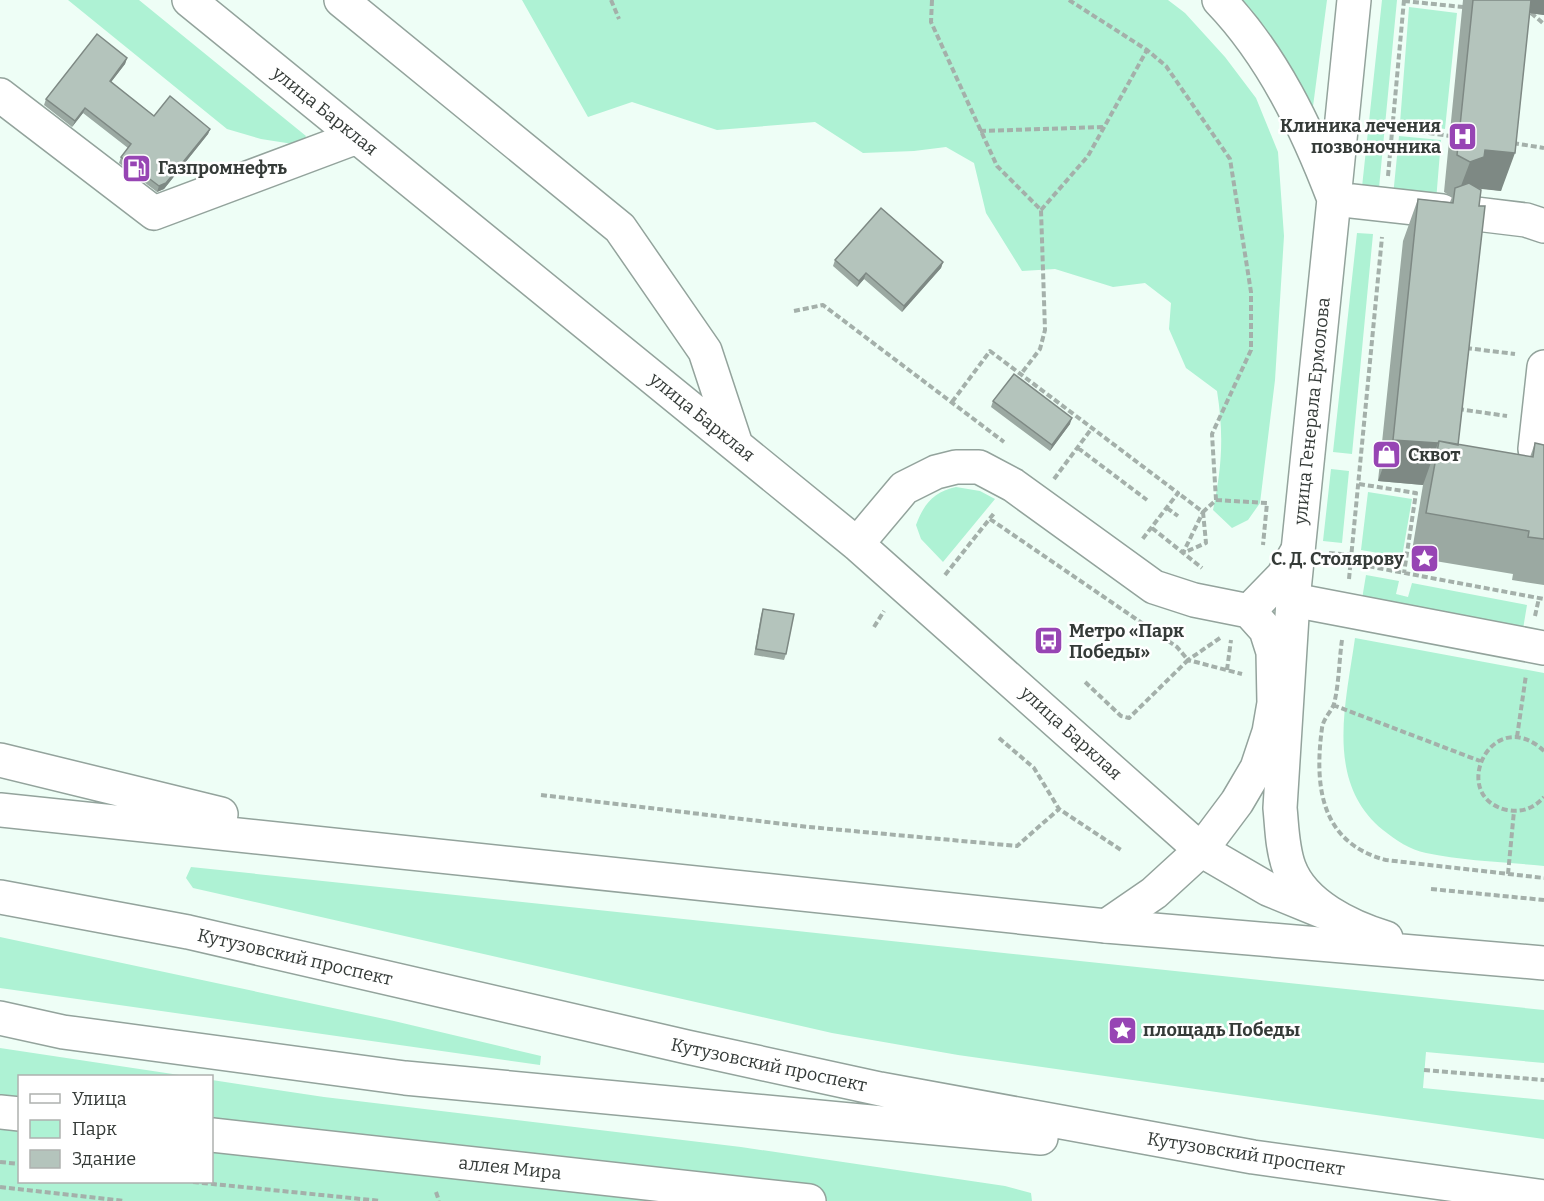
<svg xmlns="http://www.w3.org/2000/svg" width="1544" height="1201" font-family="Bitter,serif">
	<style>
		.green { fill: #aef2d4 }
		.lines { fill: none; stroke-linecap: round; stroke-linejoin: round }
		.minor-casing { stroke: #93a39c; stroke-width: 36 }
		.major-casing { stroke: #93a39c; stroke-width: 36 }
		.path { stroke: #a4b0aa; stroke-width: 4; stroke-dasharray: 6 3; stroke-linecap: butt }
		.minor { stroke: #fff; stroke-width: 33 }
		.major { stroke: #fff; stroke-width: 33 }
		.wall { fill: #9ba9a2 }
		.shaded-wall { fill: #7e8984 }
		.building { fill: #b4c4bc; stroke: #7e8984; stroke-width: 1.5 }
		.labels { text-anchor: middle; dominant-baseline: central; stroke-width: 5; stroke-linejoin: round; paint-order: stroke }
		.street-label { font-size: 18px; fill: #353b38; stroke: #fff }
		.poi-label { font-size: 18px; font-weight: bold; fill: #353b38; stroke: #fff; text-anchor: start }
	</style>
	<rect width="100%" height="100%" fill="#eefef6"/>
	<path class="green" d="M68,0H139L306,136L303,142L293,144L261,139L227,129Z
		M522,0H1168L1185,13L1225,57L1256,98L1278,152L1284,236L1275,380L1260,503L1248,520L1232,528L1213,510C1222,467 1224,435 1217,391L1186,368L1169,329L1171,303L1145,283L1113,287L1055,269L1022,271L986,213L974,163L946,147L914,151L863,153L815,122L717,130L632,102L588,117Z
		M1243,0H1327L1312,114L1309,113C1291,71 1273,35 1243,0Z
		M1382,0H1397L1379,188L1362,187Z
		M1409,7L1457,13L1445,129L1400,123Z
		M1399,136L1441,140L1436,201L1393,196Z
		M1357,233L1373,234L1352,454L1333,452Z
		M1331,469L1349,471L1342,543L1323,541Z
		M956,487L980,491L995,499L943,562L921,539L916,525C924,504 933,492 956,487Z
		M1368,492L1412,499L1402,557L1361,550Z
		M1366,575L1399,581L1396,594L1408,597L1412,583L1527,605L1523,629L1362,599Z
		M1355,638L1544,673V866C1505,862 1464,861 1426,853C1410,850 1396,840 1383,830C1324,782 1346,703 1355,638Z
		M191,867L1544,1010V1063L1426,1052L1423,1088L1544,1100V1139L958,1055L832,1033L193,888L186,878Z
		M0,937L394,1021L541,1056L540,1065L0,988Z
		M0,1048L186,1076H20V1182H212V1080L324,1097L741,1147L1005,1186L1031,1193L1032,1201H0Z"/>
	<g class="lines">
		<defs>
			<path id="minor" d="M189,0L857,544L1201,850L1268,889L1329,914
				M341,0L620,228L705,351L736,445
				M1354,0L1334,199L1442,211
				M0,95L154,213L357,137
				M1468,213L1526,220L1544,226
				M1544,367L1535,449L1544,451
				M857,544L904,488L936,472L956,467H979L1013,485L1154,587L1194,600L1249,611L1266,630L1273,652L1274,703L1269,732L1257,768L1237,802L1201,850L1154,893L1106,926
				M1293,600L1544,648
				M1249,611L1283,576L1298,550
				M0,1112L20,1114
				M212,1135L809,1201"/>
			<path id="major" d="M1219,0C1272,55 1307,128 1334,199L1293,600L1280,808C1282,827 1282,848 1289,867C1303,905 1350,927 1386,938
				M0,760L221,814
				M0,810L1106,926L1544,963
				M0,897L188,932L687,1047L880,1089L1253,1157L1544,1197
				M0,1018L63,1032L405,1078L1041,1138"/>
		</defs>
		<use href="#minor" class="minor-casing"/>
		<use href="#major" class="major-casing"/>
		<path class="path" d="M611,0L619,19
			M932,0L931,22L997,166L1041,210L1045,330L1040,349L1021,374
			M1069,0L1147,50L1166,66L1230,159L1251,292V350L1212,434L1216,500L1203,512L1178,493
			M1404,1L1463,7
			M1531,13L1544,24
			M1393,128L1450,136
			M980,131L1104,127
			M1513,143L1544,148
			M1388,176L1404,0
			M1041,210L1088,156L1147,50
			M794,311L823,305L1004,442
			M1466,348L1515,354
			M952,402L990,351L1178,493L1141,541
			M1458,409L1507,416
			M1078,448L1147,500
			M1054,479L1092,428
			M1359,484L1416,493L1404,573
			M1216,500L1267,503L1263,545
			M1167,508L1178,516
			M1203,512L1206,543L1183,553Z
			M990,519L1177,647L1188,660L1129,718L1121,716L1084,681
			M1152,528L1202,568
			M1329,553L1352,555
			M1351,563L1544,599
			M945,575L995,512
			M1349,579L1382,237
			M1535,616L1539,598
			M874,627L884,611
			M1220,638L1188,660L1242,674
			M1342,640C1339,661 1339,684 1334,704C1331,712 1323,719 1322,728C1314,787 1321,843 1386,860L1544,878
			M1227,670L1231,640
			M1333,705L1480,761
			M1517,737L1526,675
			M999,738L1034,768L1059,809L1121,850
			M1544,751C1492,702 1447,797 1507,810C1522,813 1534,808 1544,797
			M541,795L809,827L1017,846L1059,809
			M1508,874L1514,811
			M1431,889L1544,900
			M1424,1070L1544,1080
			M0,1162L20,1164
			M193,1182L381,1201
			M0,1187L125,1201
			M436,1192L439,1201"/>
		<use href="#minor" class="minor"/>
		<use href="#major" class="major"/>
	</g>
	<path class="wall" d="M1463,0H1544V15L1530,13L1501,191L1479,188L1458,445L1530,457L1535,443L1544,445V585L1512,580L1513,574L1411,557L1423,485L1378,481L1403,241L1418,199L1450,202L1452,197L1444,192Z
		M127,58L125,64L111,82L154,116L210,129L208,134L164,189L157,192L119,163L121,157L128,148L83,113L72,127L44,105L46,99Z
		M835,260L943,262L941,268L902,312L864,279L857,287L833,266Z
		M993,401L1070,424L1050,451L991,407Z
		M763,609L786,654L784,660L754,655L761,615Z"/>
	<path class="shaded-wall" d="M1524,0H1544V15L1520,12Z
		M127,58L125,64L108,86L110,81Z
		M85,108L83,113L72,127L75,121Z
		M210,129L208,134L164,189L157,192L159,186Z
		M1485,150L1515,153L1501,191L1472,188L1456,199L1470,162Z
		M943,262L941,268L902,312L904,306Z
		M866,273L864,279L857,287L859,281Z
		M1072,418L1070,424L1050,451L1052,445Z
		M1393,440L1438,443L1423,485L1378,481Z"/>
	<path class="building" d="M1473,0H1531L1515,153L1485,150L1484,157L1470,162L1457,155Z
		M97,34L127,58L110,81L154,116L170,96L210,129L166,183L159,186L121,157L131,144L85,108L75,121L46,99Z
		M1469,183L1481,190L1479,206H1485L1458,445L1439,441L1438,443L1393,440L1418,199L1453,203L1455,188Z
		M881,208L943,262L904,306L866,273L859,281L835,260Z
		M1014,374L1072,418L1052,445L993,401Z
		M1439,441L1533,457L1535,443L1544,445V539L1528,537L1529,531L1426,513Z
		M763,609L794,614L786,654L756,649Z"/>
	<defs>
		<symbol id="hospital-square" viewBox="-11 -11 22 22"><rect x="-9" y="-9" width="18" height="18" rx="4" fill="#9745b4" stroke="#fff"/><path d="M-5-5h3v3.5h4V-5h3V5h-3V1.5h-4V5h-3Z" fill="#fff"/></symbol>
		<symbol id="fuel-square" viewBox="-11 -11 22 22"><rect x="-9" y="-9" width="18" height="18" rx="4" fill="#9745b4" stroke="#fff"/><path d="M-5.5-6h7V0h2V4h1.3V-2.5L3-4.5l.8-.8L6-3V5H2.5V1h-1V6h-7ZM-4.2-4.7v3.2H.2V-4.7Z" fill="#fff"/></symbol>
		<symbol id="shop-square" viewBox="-11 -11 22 22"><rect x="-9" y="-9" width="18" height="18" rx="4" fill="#9745b4" stroke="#fff"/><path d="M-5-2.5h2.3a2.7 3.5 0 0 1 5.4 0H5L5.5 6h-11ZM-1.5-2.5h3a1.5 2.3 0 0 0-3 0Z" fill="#fff"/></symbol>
		<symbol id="sight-square" viewBox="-11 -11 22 22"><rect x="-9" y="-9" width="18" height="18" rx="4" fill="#9745b4" stroke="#fff"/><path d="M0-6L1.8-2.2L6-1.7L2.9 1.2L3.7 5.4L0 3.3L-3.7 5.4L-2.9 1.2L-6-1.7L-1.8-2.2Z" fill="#fff"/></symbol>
		<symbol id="bus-square" viewBox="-11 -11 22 22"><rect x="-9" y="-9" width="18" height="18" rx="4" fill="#9745b4" stroke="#fff"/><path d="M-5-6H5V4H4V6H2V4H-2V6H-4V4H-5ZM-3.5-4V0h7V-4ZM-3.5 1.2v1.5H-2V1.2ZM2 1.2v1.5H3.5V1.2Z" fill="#fff"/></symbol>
	</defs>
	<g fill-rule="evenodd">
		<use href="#hospital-square" x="1446" y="120" width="33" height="33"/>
		<use href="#fuel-square" x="120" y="152" width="33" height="33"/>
		<use href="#shop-square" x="1370" y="438" width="33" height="33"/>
		<use href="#sight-square" x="1408" y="542" width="33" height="33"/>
		<use href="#bus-square" x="1032" y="624" width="33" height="33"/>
		<use href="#sight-square" x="1106" y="1014" width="33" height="33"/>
	</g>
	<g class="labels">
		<g class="street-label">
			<text transform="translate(325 111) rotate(39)">улица Барклая</text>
			<text transform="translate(1312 411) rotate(-84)">улица Генерала Ермолова</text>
			<text transform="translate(702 417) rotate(39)">улица Барклая</text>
			<text transform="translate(1071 733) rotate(42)">улица Барклая</text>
			<text transform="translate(295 957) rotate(13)">Кутузовский проспект</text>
			<text transform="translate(769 1065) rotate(12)">Кутузовский проспект</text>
			<text transform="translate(1246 1154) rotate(9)">Кутузовский проспект</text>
			<text transform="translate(510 1168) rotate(6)">аллея Мира</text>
		</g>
		<g class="poi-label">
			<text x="1441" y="126" text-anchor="end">Клиника лечения<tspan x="1441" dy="21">позвоночника</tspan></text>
			<text x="158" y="168">Газпромнефть</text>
			<text x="1408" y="455">Сквот</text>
			<text x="1404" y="559" text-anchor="end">С. Д. Столярову</text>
			<text x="1069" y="631">Метро «Парк<tspan x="1069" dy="21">Победы»</tspan></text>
			<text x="1143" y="1030">площадь Победы</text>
		</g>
	</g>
	<rect x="18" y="1075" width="195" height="108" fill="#ffffff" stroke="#aeb1af" stroke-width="1.5"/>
	<rect x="30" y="1094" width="30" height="9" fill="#ffffff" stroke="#aeb1af" stroke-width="1.5"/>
	<text x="72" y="1105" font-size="18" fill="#353b38">Улица</text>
	<rect x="30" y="1120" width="30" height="18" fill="#aef2d4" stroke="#aeb1af" stroke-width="1.5"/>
	<text x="72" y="1135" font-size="18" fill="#353b38">Парк</text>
	<rect x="30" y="1150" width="30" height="18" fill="#b4c4bc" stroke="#aeb1af" stroke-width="1.5"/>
	<text x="72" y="1165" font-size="18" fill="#353b38">Здание</text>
</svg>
